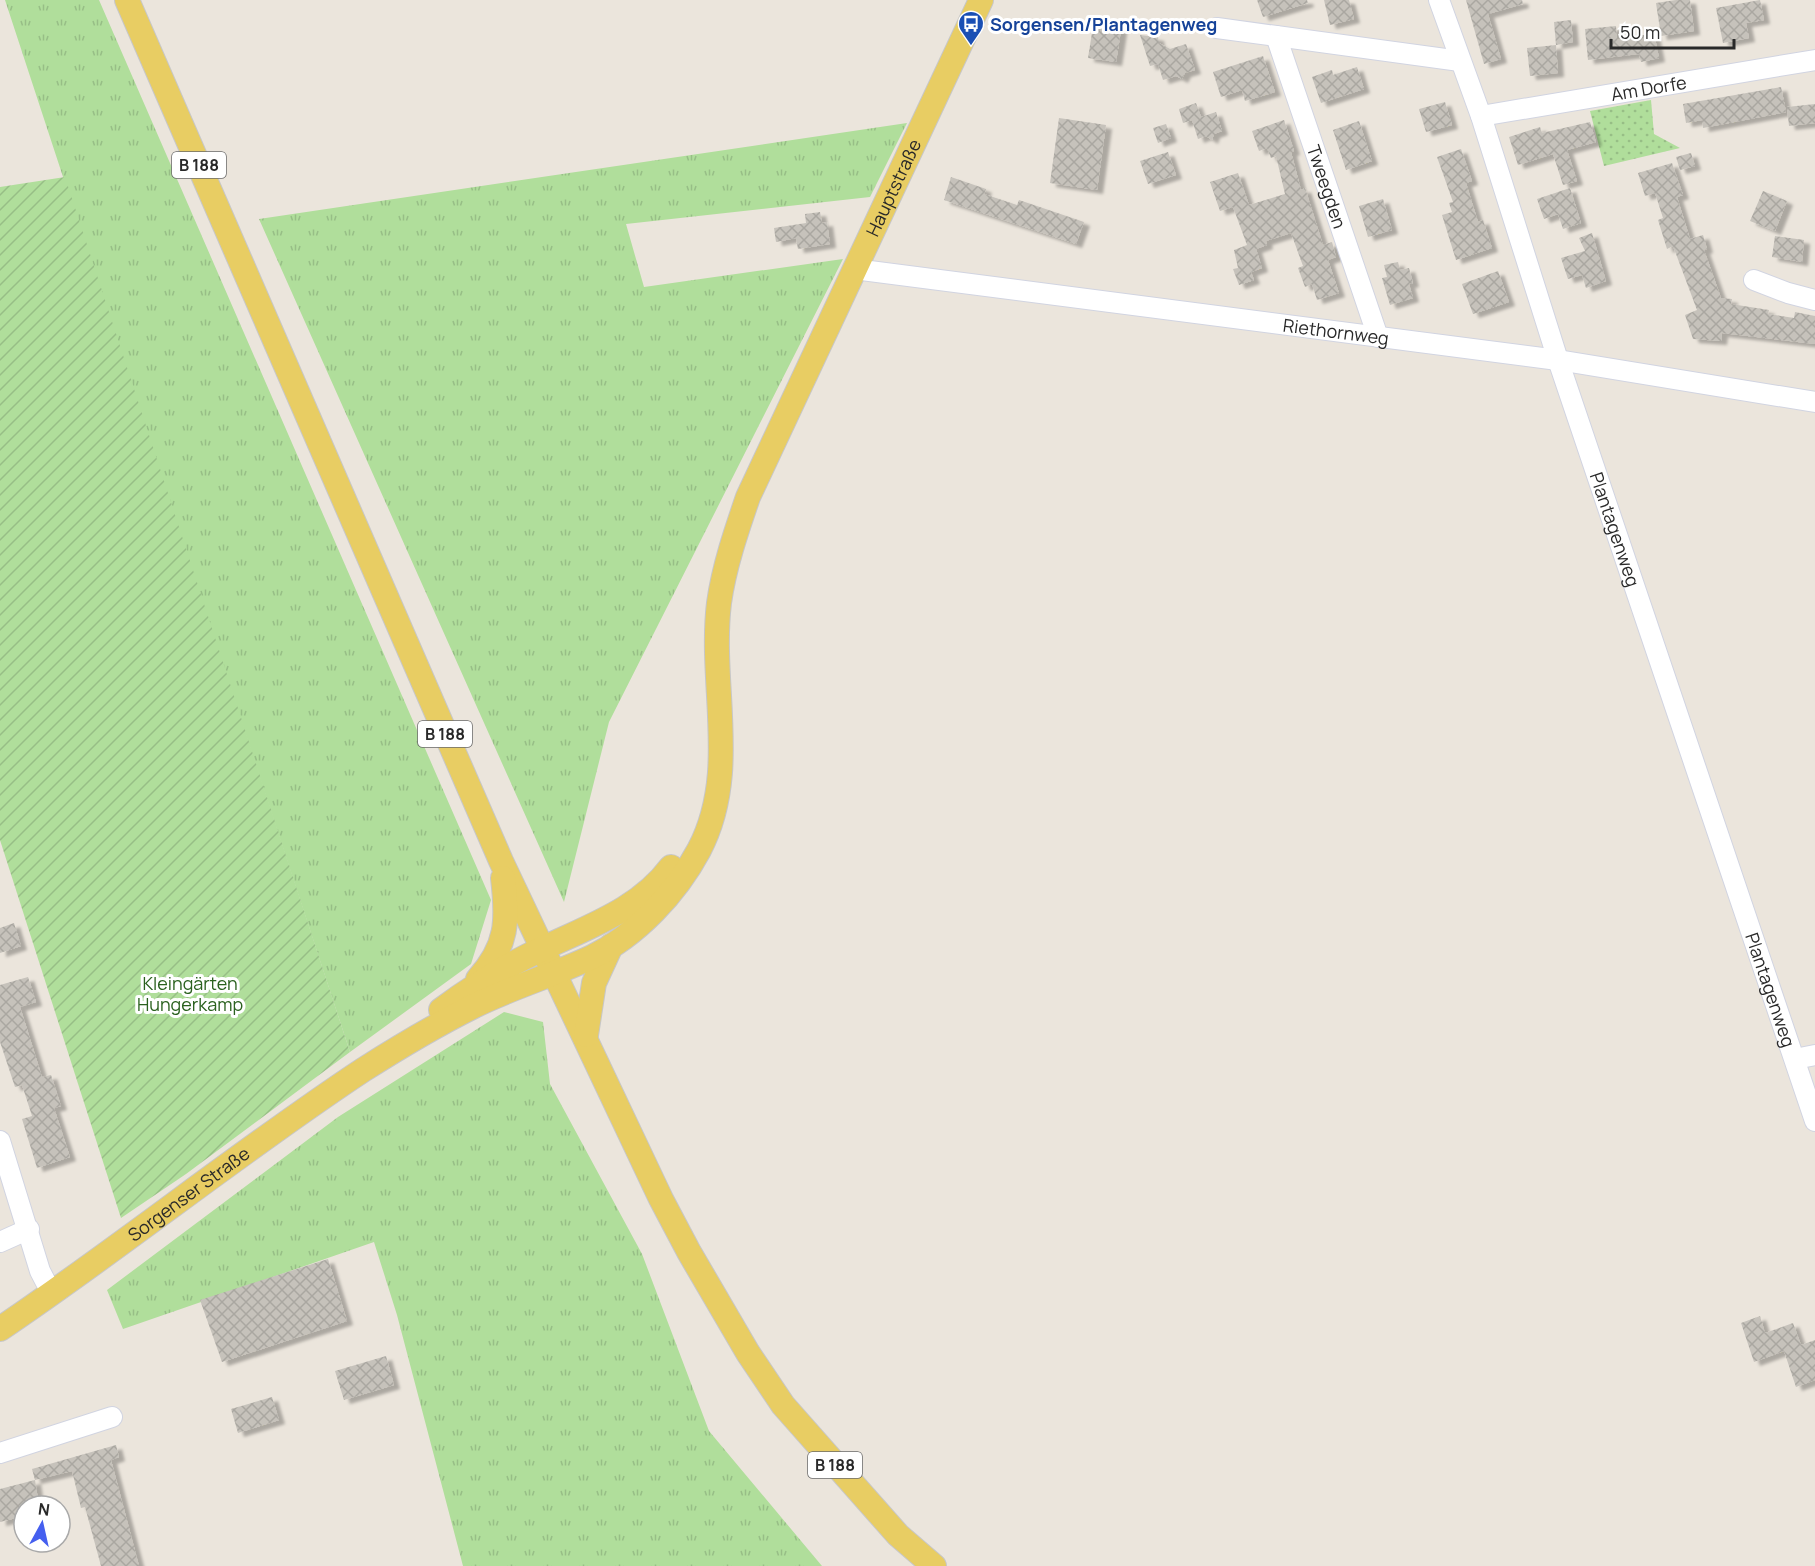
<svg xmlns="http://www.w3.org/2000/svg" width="1815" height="1566" font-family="Manrope,sans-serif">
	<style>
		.grass { fill: url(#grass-tufts) }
		.park { fill: url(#park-dots) }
		.garden { fill: url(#garden-furrows) }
		.building { fill: url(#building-cross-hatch); filter: url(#shadow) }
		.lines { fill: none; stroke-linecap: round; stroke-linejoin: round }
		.minor-casing { stroke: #d1d4e1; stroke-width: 22 }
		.major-casing { stroke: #c7c7c7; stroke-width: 26 }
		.minor { stroke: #fff; stroke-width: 20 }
		.major { stroke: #e8cd63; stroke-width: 24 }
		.labels { text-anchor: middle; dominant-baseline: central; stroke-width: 6; stroke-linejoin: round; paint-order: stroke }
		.shield { fill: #fff; stroke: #696969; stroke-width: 1.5 }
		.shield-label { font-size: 16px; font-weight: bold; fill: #292929 }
		.transit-label { font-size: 18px; font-weight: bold; fill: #164399; stroke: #fff; text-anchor: start }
		.street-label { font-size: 18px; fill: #292929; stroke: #fff }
		.park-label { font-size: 18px; fill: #2a611e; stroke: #fff }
	</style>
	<defs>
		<pattern id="grass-tufts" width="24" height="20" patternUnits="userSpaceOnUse" patternTransform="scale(1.5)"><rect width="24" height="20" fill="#b0de9b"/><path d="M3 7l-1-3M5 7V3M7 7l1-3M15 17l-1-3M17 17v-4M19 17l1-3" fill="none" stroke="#97be86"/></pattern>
		<pattern id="park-dots" width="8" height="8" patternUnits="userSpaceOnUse" patternTransform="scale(1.5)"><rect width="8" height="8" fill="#b0de9b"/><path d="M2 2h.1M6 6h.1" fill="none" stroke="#97be86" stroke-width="1.8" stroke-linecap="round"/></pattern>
		<pattern id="garden-furrows" width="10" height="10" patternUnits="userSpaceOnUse" patternTransform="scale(1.5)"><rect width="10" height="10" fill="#b0de9b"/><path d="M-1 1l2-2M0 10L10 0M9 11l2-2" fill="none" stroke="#97be86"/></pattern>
		<pattern id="building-cross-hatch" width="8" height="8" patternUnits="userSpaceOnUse" patternTransform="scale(1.5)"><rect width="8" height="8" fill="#c6c2bb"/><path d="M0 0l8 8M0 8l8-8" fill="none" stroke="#aaa7a1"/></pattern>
		<filter id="shadow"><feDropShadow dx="6" dy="4" stdDeviation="1.5" flood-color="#0004"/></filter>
	</defs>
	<rect width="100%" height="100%" fill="#ebe5dc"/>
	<path class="grass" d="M5,0H99L491,900L471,964L350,1052Z
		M907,123L870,197L626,224L644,287L843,259L609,722L564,902L259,219Z
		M504,1012L543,1022L550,1084L642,1254L709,1431L822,1566H463L397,1315L374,1242L123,1329L107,1290L338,1117Z"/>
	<path class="park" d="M1651,100L1654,134L1680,148L1604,166L1590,111Z"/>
	<path class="garden" d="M65,177L350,1052L186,1174L121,1218L0,840V187Z"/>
	<path class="building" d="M1257,0H1307L1308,3L1263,17Z
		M1324,0H1349L1354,19L1330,25Z
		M1466,0H1522L1523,4L1488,14L1501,59L1484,64Z
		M1676,0H1690L1694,31L1661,36L1656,3Z
		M1760,0L1764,20L1746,23L1749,38L1723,43L1716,8Z
		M1094,20L1122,24L1116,62L1088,58Z
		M1571,20L1573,42L1556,45L1554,22Z
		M1616,26L1617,40L1654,33L1659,58L1641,62L1639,54L1588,60L1585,29Z
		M1140,35L1158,37L1159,43L1170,49L1186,44L1195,70L1185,73L1182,79L1176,76L1163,80L1158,64L1150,66Z
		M1556,45L1558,73L1530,76L1527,48Z
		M1263,56L1275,92L1245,101L1242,90L1221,97L1213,72Z
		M1357,67L1364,89L1321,103L1312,77L1332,70L1333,75Z
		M1781,87L1786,112L1703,128L1702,120L1686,123L1683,104Z
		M1445,102L1452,125L1426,132L1419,109Z
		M1196,103L1201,117L1183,123L1179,109Z
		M1815,104V123L1789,126L1787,107Z
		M1216,112L1222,131L1214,134L1212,140L1206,136L1198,139L1192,120Z
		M1059,118L1106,125L1097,190L1050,183Z
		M1284,120L1294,151L1291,152L1301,190L1305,188L1323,245L1332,242L1336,257L1328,260L1339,293L1317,300L1312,284L1305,287L1298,268L1303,266L1291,233L1266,241L1267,245L1256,249L1262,268L1251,272L1254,280L1239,285L1233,269L1238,268L1234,250L1247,245L1233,207L1220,211L1210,182L1238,173L1249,205L1285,194L1276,156L1271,158L1267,148L1259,151L1252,131Z
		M1359,121L1372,161L1346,170L1333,130Z
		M1590,122L1596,142L1567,150L1577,181L1563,185L1553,154L1518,165L1509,137L1540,127L1542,133Z
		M1166,124L1171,138L1158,143L1153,128Z
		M1461,149L1472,181L1466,183L1478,222L1483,220L1492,248L1456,260L1442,215L1452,212L1449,203L1453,202L1437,157Z
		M1168,152L1176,175L1148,184L1140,161Z
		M1691,153L1695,166L1680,170L1676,157Z
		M1672,163L1683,195L1677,197L1690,239L1703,235L1707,249L1704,250L1721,298L1732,299L1731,304L1769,310L1768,314L1794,318L1795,312L1815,316V344L1722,333L1721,341L1693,339L1685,315L1697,310L1673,246L1667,249L1658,220L1663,218L1655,193L1645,196L1638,173Z
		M951,177L986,189L984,194L1017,205L1019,200L1084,222L1076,244L944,200Z
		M1570,188L1581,223L1563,229L1558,214L1544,219L1537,199Z
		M1763,191L1787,201L1775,231L1750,221Z
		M1383,199L1392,230L1368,237L1359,206Z
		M820,212L822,223L827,222L830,244L798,249L796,238L776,242L774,228L806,223L805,214Z
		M1592,233L1606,281L1586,288L1582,275L1568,279L1561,258L1585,251L1579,238Z
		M1775,236L1804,240L1802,262L1772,257Z
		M1398,262L1400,270L1409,268L1413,283L1409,284L1413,298L1390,305L1382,278L1387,277L1384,265Z
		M1498,271L1509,302L1473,314L1462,284Z
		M14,923L21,946L0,953V928Z
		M28,977L36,1002L20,1007L42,1077L51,1075L61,1106L54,1108L70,1157L37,1168L22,1119L32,1116L22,1085L15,1087L0,1042V985Z
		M328,1259L347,1321L222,1362L200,1300Z
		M1760,1316L1765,1333L1793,1323L1801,1345L1815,1340V1380L1796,1387L1784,1351L1754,1362L1741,1323Z
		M386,1356L394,1385L344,1400L335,1371Z
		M272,1397L279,1420L238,1433L231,1409Z
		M116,1445L119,1457L111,1460L139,1566H101L85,1507L81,1508L72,1471L35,1480L32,1469Z
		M35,1480L39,1506H24V1516L0,1522V1489Z"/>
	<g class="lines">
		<defs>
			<g id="minor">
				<path id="s1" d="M1439,0L1481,116L1558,360L1815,1121"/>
				<path d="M1217,28L1460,61"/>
				<path id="s2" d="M1276,36L1378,337"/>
				<path id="s3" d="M1481,116L1815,60"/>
				<path id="s4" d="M854,269L1558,360L1815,402"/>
				<path d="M1754,280L1788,293L1815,300"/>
				<path d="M1795,1059L1815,1055"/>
				<path d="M0,1141L40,1271L52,1294"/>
				<path d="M0,1242L29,1229"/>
				<path d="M0,1453L112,1417"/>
			</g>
			<g id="major">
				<path d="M127,0L501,861L661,1199L689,1252L748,1353L783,1405L898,1535L934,1566"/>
				<path d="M478,979C508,946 508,920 503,878"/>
				<path d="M441,1010C473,986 507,965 544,948C590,926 640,909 671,867"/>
				<path d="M586,1035L594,983L611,946"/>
				<path id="s5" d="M0,1329C123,1246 239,1152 363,1070C399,1047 436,1025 474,1006C512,987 554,975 592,957C637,935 676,893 699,850C740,772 709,686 719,603C724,567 736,532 748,497L981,0"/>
			</g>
		</defs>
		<use href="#minor" class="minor-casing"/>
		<use href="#major" class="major-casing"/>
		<use href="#minor" class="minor"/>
		<use href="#major" class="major"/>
	</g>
	<defs>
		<symbol id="bus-pin" viewBox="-11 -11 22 30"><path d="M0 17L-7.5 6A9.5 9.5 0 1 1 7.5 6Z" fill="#1a4fb4" stroke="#fff"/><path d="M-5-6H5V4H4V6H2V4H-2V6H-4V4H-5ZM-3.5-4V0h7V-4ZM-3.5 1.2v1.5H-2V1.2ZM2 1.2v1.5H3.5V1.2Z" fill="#fff"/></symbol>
	</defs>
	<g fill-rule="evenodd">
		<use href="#bus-pin" x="956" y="9" width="30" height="40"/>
	</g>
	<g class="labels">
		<g class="shield">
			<rect x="172" y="152" width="54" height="26" rx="4.5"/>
			<rect x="418" y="721" width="54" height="26" rx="4.5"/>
			<rect x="808" y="1452" width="54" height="26" rx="4.5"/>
		</g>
		<g class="shield-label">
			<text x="199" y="165">B 188</text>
			<text x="445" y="734">B 188</text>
			<text x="835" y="1465">B 188</text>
		</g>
		<g class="transit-label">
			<text x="990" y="24">Sorgensen/Plantagenweg</text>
		</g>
		<g class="street-label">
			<text stroke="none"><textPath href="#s3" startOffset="170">Am Dorfe</textPath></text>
			<text stroke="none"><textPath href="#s2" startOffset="159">Tweegden</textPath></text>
			<text stroke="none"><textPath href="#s5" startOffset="1558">Hauptstraße</textPath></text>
			<text stroke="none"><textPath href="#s4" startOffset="486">Riethornweg</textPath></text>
			<text stroke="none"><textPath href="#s1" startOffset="558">Plantagenweg</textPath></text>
			<text stroke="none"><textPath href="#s1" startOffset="1044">Plantagenweg</textPath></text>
			<text stroke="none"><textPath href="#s5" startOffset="232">Sorgenser Straße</textPath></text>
		</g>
		<g class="park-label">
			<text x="190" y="983">Kleingärten<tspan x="190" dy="21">Hungerkamp</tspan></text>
		</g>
	</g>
	<g transform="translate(42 1524) rotate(8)"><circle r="28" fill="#ffffff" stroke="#a9a9a9" stroke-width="1.5"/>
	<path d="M0-4.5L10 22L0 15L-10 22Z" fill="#455fef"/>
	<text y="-9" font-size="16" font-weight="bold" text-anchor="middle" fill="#292929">N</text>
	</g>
	<path d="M1611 39v9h123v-9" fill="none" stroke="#292929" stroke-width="3"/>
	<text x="1620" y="39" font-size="18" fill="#292929" stroke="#ffffff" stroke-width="4.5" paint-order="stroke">50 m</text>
</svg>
